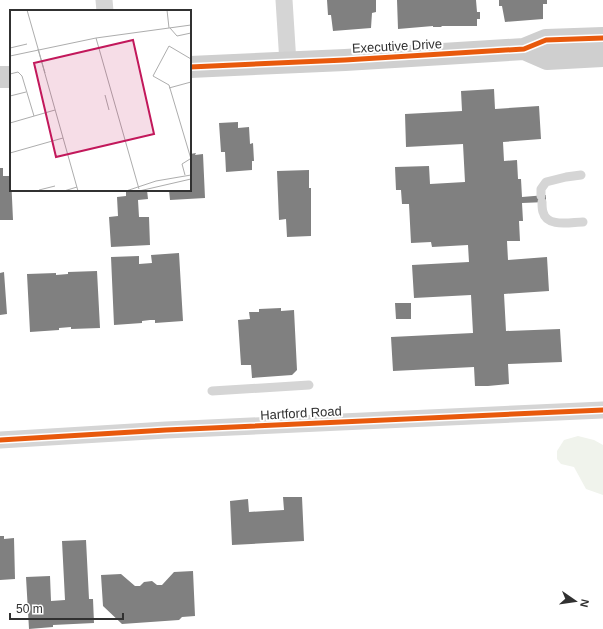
<svg xmlns="http://www.w3.org/2000/svg" width="603" height="629" font-family="Arial,sans-serif">
	<style>
		.green { fill: #f0f3ec }
		.building { fill: #808080 }
		.lines { fill: none; stroke-linecap: round; stroke-linejoin: round }
		.lane { stroke: #d5d5d5; stroke-width: 9 }
		.street { stroke: #d5d5d5; stroke-width: 17 }
		.secondary { stroke: #cfcfcf; stroke-width: 22 }
		.cycleway-casing { stroke: #fff; stroke-width: 8 }
		.cycleway { stroke: #e8590c; stroke-width: 5 }
		.labels { text-anchor: middle; dominant-baseline: central; stroke-width: 4; stroke-linejoin: round; paint-order: stroke }
		.street-label { font-size: 13px; fill: #313131; stroke: #fff }
		.inset-road { fill: none; stroke: #adadad; stroke-width: 1 }
		.view { fill: #c2185b; fill-opacity: 0.15; stroke: #c2185b; stroke-width: 2 }
		.inset-edge { fill: none; stroke: #313131; stroke-width: 2 }
	</style>
	<rect width="100%" height="100%" fill="#fff"/>
	<path class="green" d="M578,436L594,440L603,445V495L586,489L574,467L561,464L557,459V451L564,440Z"/>
	<path class="building" d="M327,0H376V12L372,13L371,28L333,31L331,15H328Z
		M397,0H476L477,12H480V19H477V26H442L441,27H433V26L398,29Z
		M499,0H547V4H543V19L505,22L502,6H499Z
		M494,89L495,109L539,106L541,139L503,142L504,161L517,160L518,179H521L522,197L546,195V202L522,203L523,221H519L520,241H507L508,260L547,257L549,291L504,294L506,331L560,329L562,362L508,364L509,384L488,386H475L474,367L393,371L391,337L473,333L471,295L414,298L412,265L469,262L468,245L432,247L431,242L411,243L409,204H402L401,190H396L395,167L429,166L430,184L465,182L463,144L406,147L405,114L462,111L461,91Z
		M238,122V128L249,127L250,144L253,143L254,161H252V170L226,172L225,152H221L219,123Z
		M196,153L195,155L203,154L205,198L170,200L169,190H190V154Z
		M0,168H3V176H11L13,220H0Z
		M309,170V188H311V236L287,237L286,219L279,220L277,171Z
		M126,190H147L148,199L138,200L139,217H149L150,245L111,247L109,217L118,216L117,197L126,196Z
		M179,253L183,321L155,323V320H150L142,321V323L114,325L111,257L139,256V264L152,263L151,255Z
		M97,271L100,328L71,329V327L59,328V330L30,332L27,274L56,273V275L68,274V272Z
		M4,272L7,314L0,315V273Z
		M395,303H411V319H396Z
		M281,308V311L294,310L297,370L292,375L252,378L251,365H241L238,320L250,319L249,312H259V309Z
		M283,497H302L304,541L232,545L230,501L248,499L249,512L284,510Z
		M0,536H4V539L14,538L15,579L0,580Z
		M86,540L89,599H93L94,623L53,625V627L29,629L26,577L50,576L51,601L65,600L62,541Z
		M193,571L195,616L182,617L179,620L122,624L103,606L101,575L121,574L135,586H140L144,582L152,581L157,585H162L174,572Z"/>
	<g class="lines">
		<path class="lane" d="M541,196V189L546,182L566,177L581,175
			M542,202C542,205 542,209 543,212C547,228 571,222 583,222
			M212,391L309,385"/>
		<path class="street" d="M104,0L105,11
			M284,0L288,63
			M0,440L166,430L603,410"/>
		<path class="secondary" d="M524,49L547,59L603,56
			M190,67L345,60L524,49L546,40L603,38
			M0,77H11"/>
		<defs>
			<path id="cycleway" d="M190,67L345,60L524,49L546,40L603,38
				M0,440L166,430L603,410"/>
		</defs>
		<use href="#cycleway" class="cycleway-casing"/>
		<use href="#cycleway" class="cycleway"/>
	</g>
	<g class="labels">
		<g class="street-label">
			<text transform="translate(397 46) rotate(-3)">Executive Drive</text>
			<text transform="translate(301 413) rotate(-3)">Hartford Road</text>
		</g>
	</g>
	<g transform="translate(10 10)">
		<rect width="181" height="181" fill="#fff"/>
		<path class="inset-road" d="M17,0L35,63M157,0L159,18M160,18L167,26L181,23M86,28L129,179M0,38L17,34M28,39L68,181M0,46L86,28L181,15M181,49L159,36L143,66L159,75L181,149M0,64L8,62L12,66L24,106M159,78L181,72M95,85L99,100M0,86L16,82M0,113L45,100M0,143L53,128M175,165L172,154L180,149M29,180L45,176M54,181L67,177M116,181L146,171L181,165M129,181L181,169"/>
		<path class="view" d="M123,30L144,124L46,147L24,53Z"/>
		<rect width="181" height="181" class="inset-edge"/>
	</g>
	<g transform="translate(575 601) rotate(103)" stroke="#ffffff" stroke-width="3" paint-order="stroke">
	<path d="M0-3L7 15L0 10L-7 15Z" fill="#313131"/>
	<text y="-6" font-size="11" font-weight="bold" text-anchor="middle" fill="#313131">N</text>
	</g>
	<path d="M10 613v6h113v-6" fill="none" stroke="#313131" stroke-width="2"/>
	<text x="16" y="613" font-size="12" fill="#313131" stroke="#ffffff" stroke-width="3" paint-order="stroke">50 m</text>
</svg>
